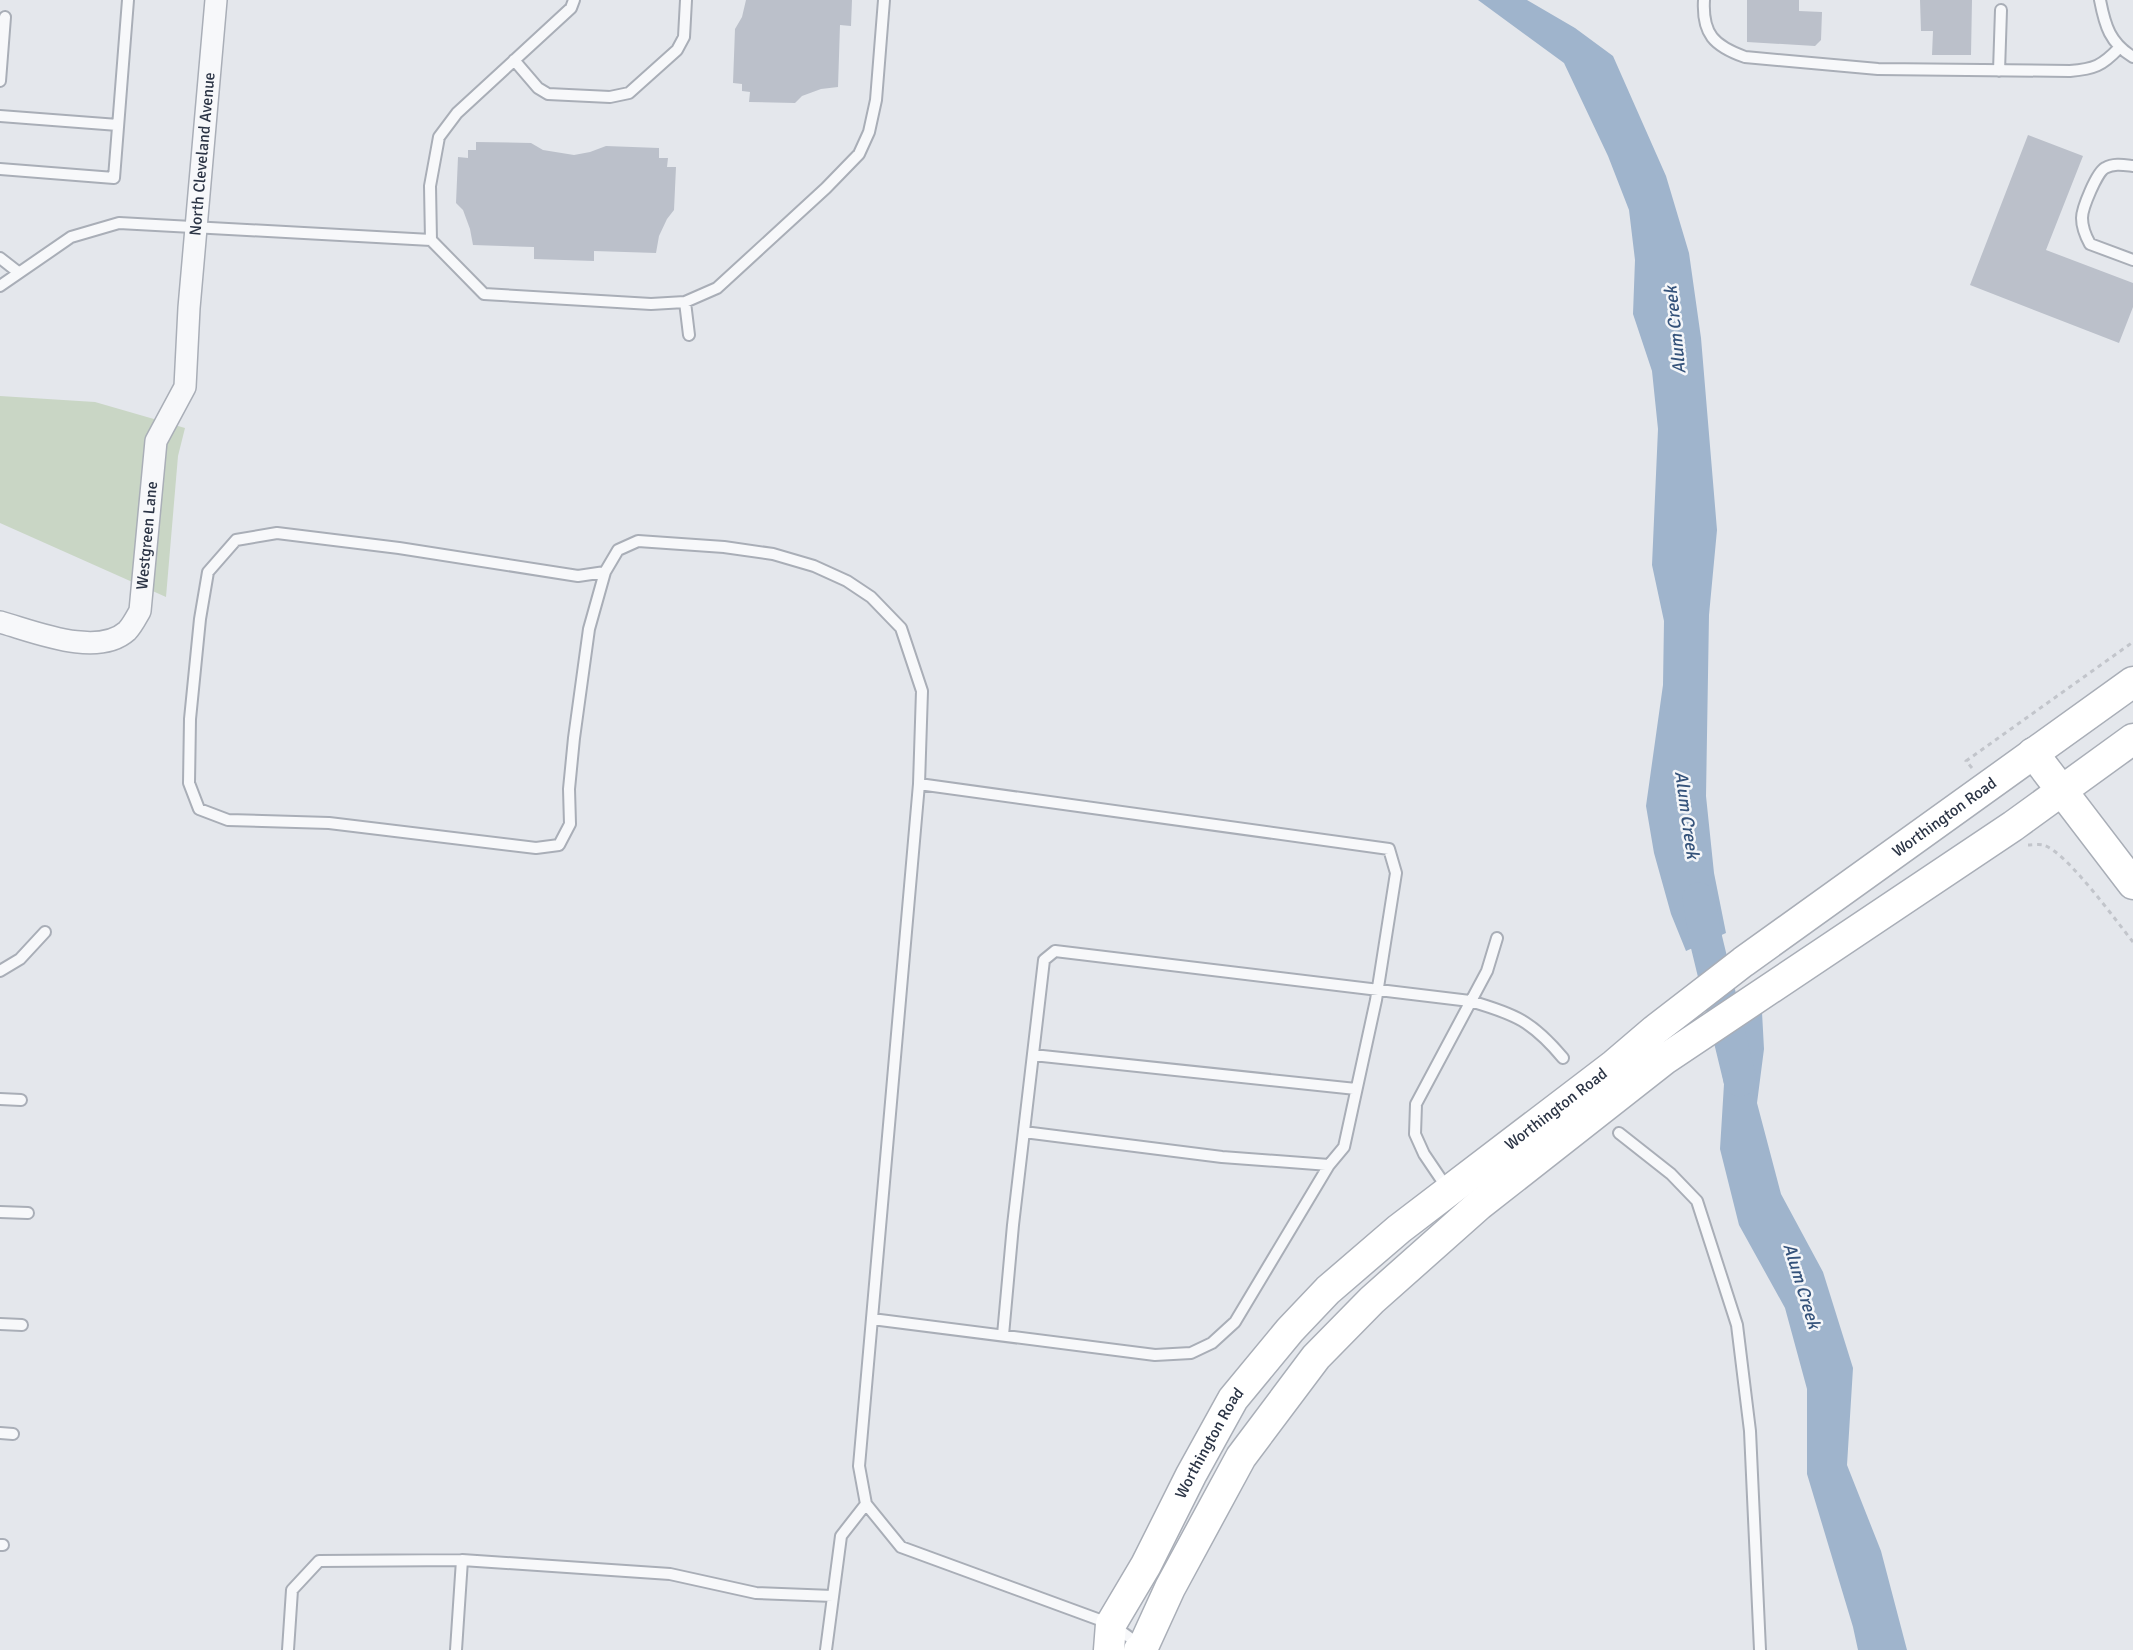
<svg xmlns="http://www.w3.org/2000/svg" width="2133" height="1650" font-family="Signika,sans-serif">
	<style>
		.green { fill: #c9d6c5 }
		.water { fill: #9fb4cc }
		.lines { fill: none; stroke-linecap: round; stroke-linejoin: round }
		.river { stroke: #9fb4cc; stroke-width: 33 }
		.building { fill: #bbc0ca }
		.lane-casing { stroke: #a9aeb7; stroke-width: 14 }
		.street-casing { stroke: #a9aeb7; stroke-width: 24 }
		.secondary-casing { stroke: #a9aeb7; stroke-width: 33 }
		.path { stroke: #c2c5cb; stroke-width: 3; stroke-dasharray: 4.5 4.5; stroke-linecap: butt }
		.lane { stroke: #f7f8fa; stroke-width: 10 }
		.street { stroke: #f7f8fa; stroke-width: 21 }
		.secondary { stroke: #fff; stroke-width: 30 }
		.labels { text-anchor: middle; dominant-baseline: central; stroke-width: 5; stroke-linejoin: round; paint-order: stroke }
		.street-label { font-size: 16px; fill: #2b3445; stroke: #f4f6f9 }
		.water-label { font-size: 18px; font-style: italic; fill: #34527a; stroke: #f4f6f9 }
	</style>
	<rect width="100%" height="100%" fill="#e4e7ec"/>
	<path class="green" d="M0,396L95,402L185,428L178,456L166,597L0,523Z"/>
	<path class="water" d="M1478,0H1527L1575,28L1613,56L1666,176L1689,253L1701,338L1717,530L1709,615L1706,796L1714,873L1726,933L1686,951L1671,914L1654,853L1646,806L1663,685L1664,621L1652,565L1658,429L1652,371L1633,314L1635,260L1629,210L1608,156L1564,63Z
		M1762,1012L1764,1049L1757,1103L1781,1194L1823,1272L1853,1368L1847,1465L1881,1551L1907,1650H1858L1853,1627L1807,1474V1389L1785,1308L1739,1225L1720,1149L1724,1084L1717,1044Z"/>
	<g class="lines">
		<path class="river" d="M1699,899L1706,940L1740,1080"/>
	</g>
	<path class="building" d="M746,0H852L851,26L840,25L838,87L821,89L802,96L795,103L749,102L750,92L742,91V84L733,83L735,29L742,17Z
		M1747,0H1799V11L1822,12L1821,40L1815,46L1747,42Z
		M1920,0H1972L1971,55H1932L1933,31H1921Z
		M2028,135L2083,156L2046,250L2133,283V307L2119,343L1970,285Z
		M476,142L531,143L543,150L574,155L590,152L606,146L659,148V158H668L667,167H676L674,210L667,219L659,236L656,253L594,251V261L534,259V247L473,245L470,229L463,210L456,203L458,157L468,158V150H476Z"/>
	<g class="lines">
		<defs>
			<path id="lane" d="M574,0L571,8L457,113L439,137L430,186L431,240L484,294L651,304L685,302L717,288L826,188L859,154L869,132L876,100L884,0
				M1704,0C1702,34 1714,46 1745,57L1878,69L2070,71C2094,69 2102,66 2119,48
				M2100,0C2105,26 2110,43 2133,57
				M514,60L538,88L548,94L610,97L629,93L677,50L684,37L686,0
				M1999,71L2001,10
				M0,81L5,17
				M0,116L118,125
				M2133,166C2124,165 2114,163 2105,168C2097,172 2082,208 2082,218C2082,228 2085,235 2090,244L2133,260
				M0,169L114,178L128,0
				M0,258L18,272
				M0,286L71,237L119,223L431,240
				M685,302L689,335
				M605,572L589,629L574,738L569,789L570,824L559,845L536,848L329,823L228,820L199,809L189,783L190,719L200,619L208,572L236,540L277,533L399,548L578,576L605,572L618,550L638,541L724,547L773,554L814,566L847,581L871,597L901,628L922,691L919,784L859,1466L866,1504L901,1547L1111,1624L1140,1645
				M0,971L20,959L45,932
				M1033,1055L1356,1089
				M0,1099L21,1100
				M1024,1132L1222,1157L1329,1165
				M1619,1133L1671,1174L1697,1201L1737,1325L1750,1431L1760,1650
				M1449,1191L1424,1154L1415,1134L1416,1104L1487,971L1497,938
				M0,1212L28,1213
				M872,1319L1155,1355L1191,1353L1212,1343L1235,1322L1329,1165L1344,1147L1376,1000L1396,873L1389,849L919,784
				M0,1324L22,1325
				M1003,1335L1013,1225L1044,960L1055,951L1470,1001C1515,1014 1532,1021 1563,1058
				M0,1433L13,1434
				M0,1545H3
				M288,1650L292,1590L319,1561L462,1560L670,1574L756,1593L833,1596
				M456,1650L462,1560
				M826,1650L841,1536L866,1504"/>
			<g id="street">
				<path id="s1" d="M0,622C33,631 97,658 127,631C132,626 136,618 140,611L156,441L185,387L189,308L216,0"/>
			</g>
			<g id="secondary">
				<path d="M2033,753L2133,884"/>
				<path id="s2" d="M1109,1650L1111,1624L1146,1565L1191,1475L1233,1399L1290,1330L1328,1290L1399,1229L1614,1065L1655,1030L1743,962L2133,682"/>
				<path d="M1139,1650L1143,1647L1170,1588L1241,1457L1316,1357L1372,1300L1479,1205L1665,1059L2013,826L2133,739"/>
			</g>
		</defs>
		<use href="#lane" class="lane-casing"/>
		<use href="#street" class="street-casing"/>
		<use href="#secondary" class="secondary-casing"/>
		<path class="path" d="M1972,768L1966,761L2133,642
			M2028,845C2032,845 2039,844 2043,845C2065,850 2117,922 2133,942"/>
		<use href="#lane" class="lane"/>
		<use href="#street" class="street"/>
		<use href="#secondary" class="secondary"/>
	</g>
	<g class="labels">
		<g class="street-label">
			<text stroke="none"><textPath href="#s1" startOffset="622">North Cleveland Avenue</textPath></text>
			<text stroke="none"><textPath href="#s1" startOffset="232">Westgreen Lane</textPath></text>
			<text stroke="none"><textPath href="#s2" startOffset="1204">Worthington Road</textPath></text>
			<text stroke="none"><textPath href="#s2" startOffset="718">Worthington Road</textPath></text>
			<text stroke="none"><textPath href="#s2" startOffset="232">Worthington Road</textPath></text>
		</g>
		<g class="water-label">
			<text transform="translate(1675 330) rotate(-96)">Alum Creek</text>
			<text transform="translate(1687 815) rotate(82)">Alum Creek</text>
			<text transform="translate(1802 1286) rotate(73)">Alum Creek</text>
		</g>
	</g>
</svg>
